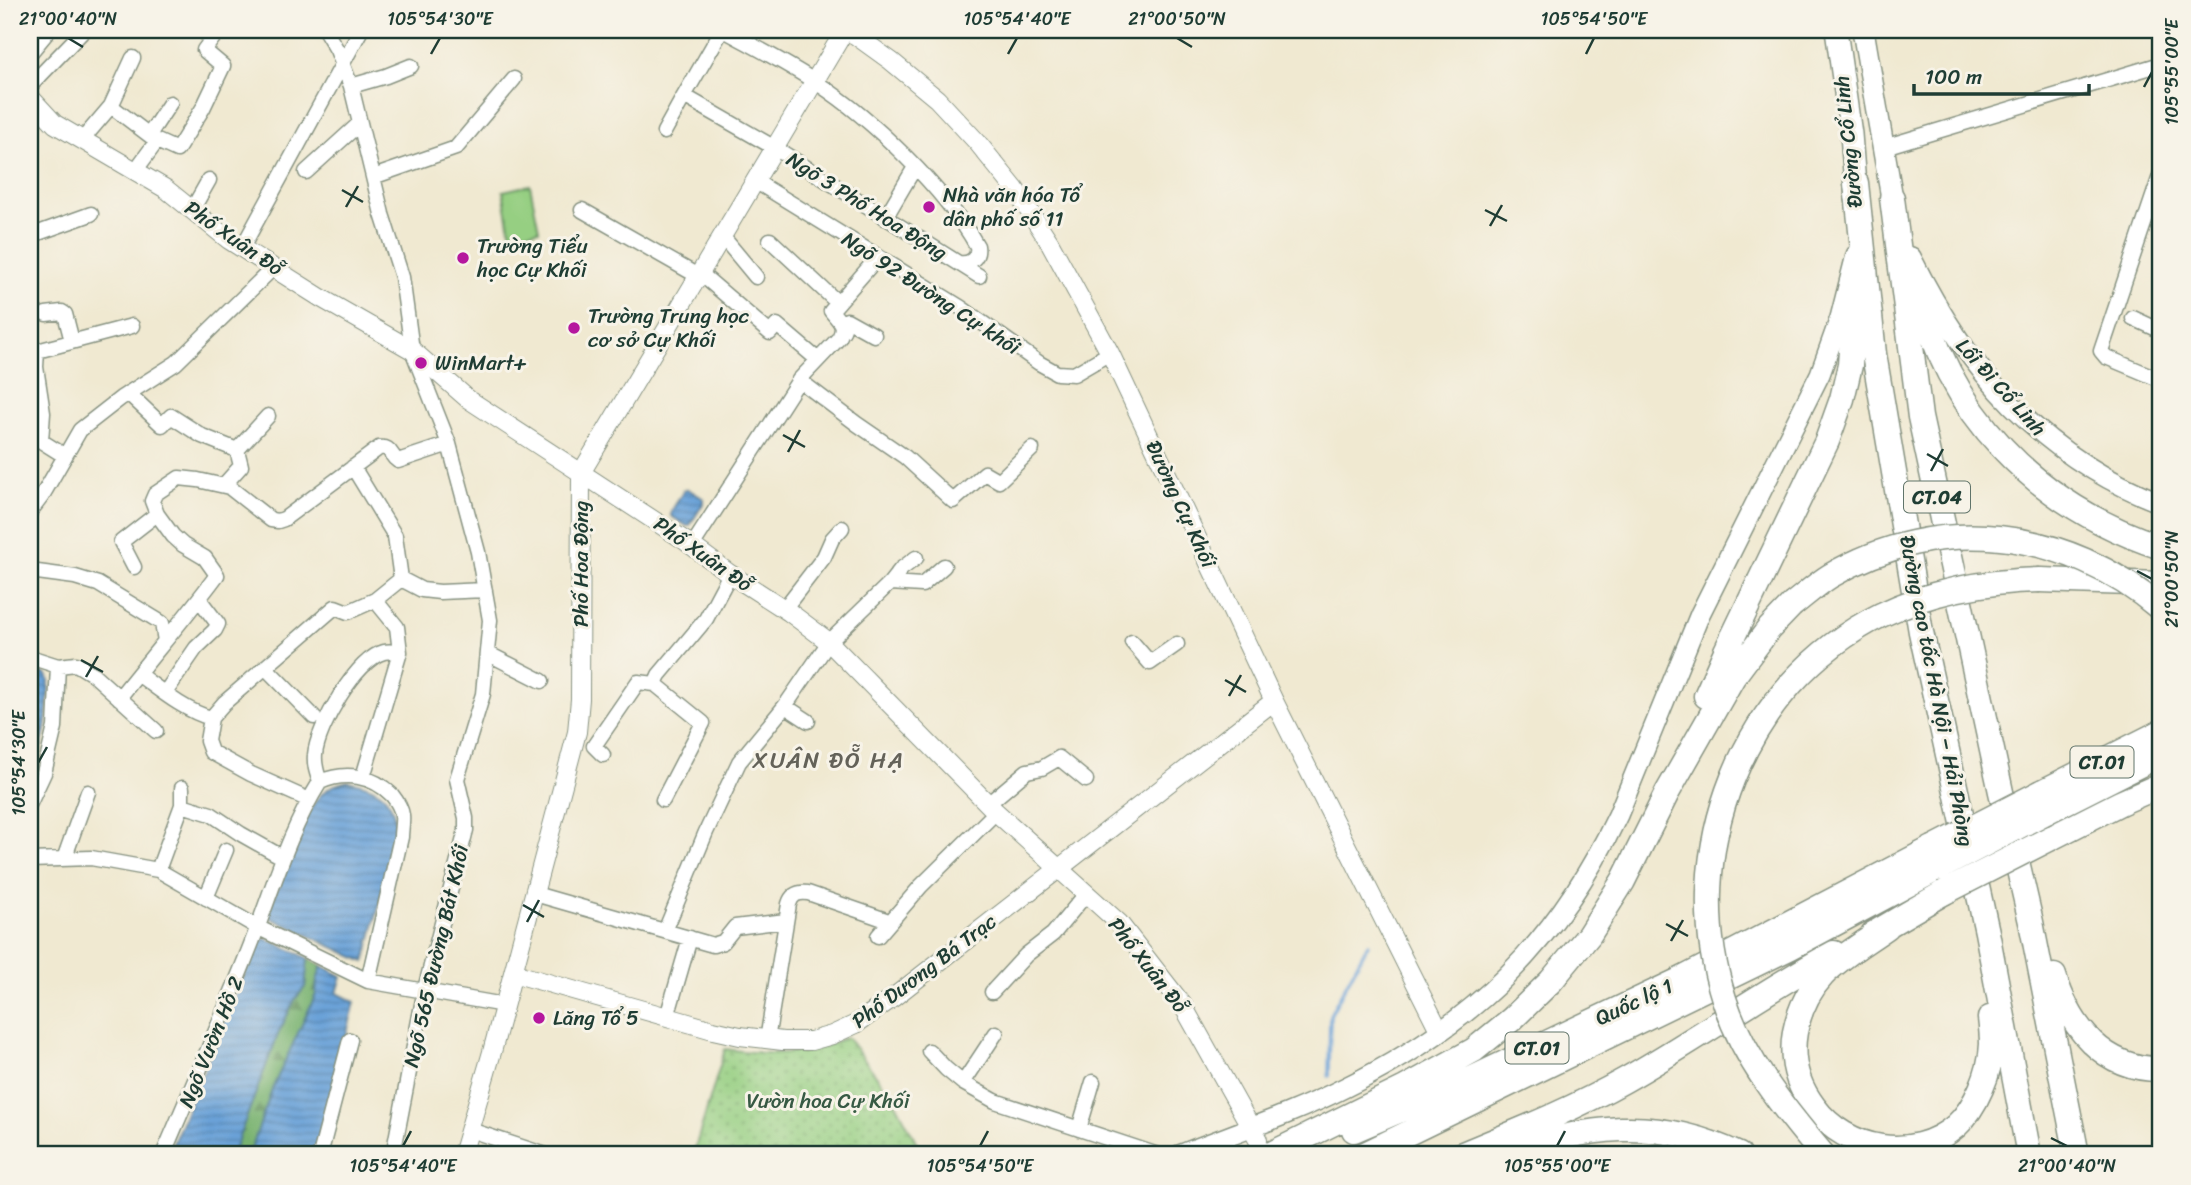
<svg xmlns="http://www.w3.org/2000/svg" width="2191" height="1185" font-family="Sriracha,sans-serif">
	<style>
		.forest { fill: url(#forest-firs); stroke: #4c7852; stroke-width: 2 }
		.park { fill: url(#park-dots); stroke: #5a865b; stroke-width: 2 }
		.pitch { fill: #96cf82; stroke: #5a865b; stroke-width: 2 }
		.water { fill: url(#water-rules); stroke: #447086; stroke-width: 2 }
		.lines { fill: none; stroke-linecap: round; stroke-linejoin: round }
		.stream { stroke: #6aa2d8; stroke-width: 3.5 }
		.minor-casing { stroke: #889382; stroke-width: 17 }
		.tertiary-casing { stroke: #889382; stroke-width: 20 }
		.secondary-casing { stroke: #889382; stroke-width: 22 }
		.primary-casing { stroke: #889382; stroke-width: 24 }
		.motorway-casing { stroke: #889382; stroke-width: 27 }
		.minor { stroke: #fff; stroke-width: 14 }
		.tertiary { stroke: #fff; stroke-width: 18 }
		.secondary { stroke: #fff; stroke-width: 19 }
		.primary { stroke: #fff; stroke-width: 21 }
		.motorway { stroke: #fff; stroke-width: 24 }
		.motorway-bridge-casing { stroke: #889382; stroke-width: 27; stroke-linecap: butt }
		.motorway-bridge { stroke: #fff; stroke-width: 24 }
		.ticks { fill: none; stroke: #1f3d34; stroke-width: 2.5 }
		.poi-dot { fill: #b5179e; stroke: #f7f3e8; stroke-width: 2.5 }
		.labels { text-anchor: middle; dominant-baseline: central; stroke-width: 6; stroke-linejoin: round; paint-order: stroke }
		.shield { fill: #f7f3e8; stroke: #60746a; stroke-width: 2 }
		.shield-label { font-size: 19px; font-weight: bold; fill: #1f3d34 }
		.street-label { font-size: 21px; fill: #1f3d34; stroke: #f7f3e8 }
		.poi-label { font-size: 21px; fill: #1f3d34; stroke: #f7f3e8; text-anchor: start }
		.park-label { font-size: 21px; fill: #375a44; stroke: #f7f3e8 }
		.neighbourhood-label { font-size: 23px; letter-spacing: 2px; fill: #646259; stroke: #f7f3e8 }
		.neatline { fill: none; stroke: #1f3d34; stroke-width: 2.5 }
		.ticks-label { font-size: 18px; text-anchor: middle; fill: #1f3d34 }
	</style>
	<defs>
		<pattern id="forest-firs" width="22" height="20" patternUnits="userSpaceOnUse" patternTransform="scale(1.75)"><rect width="22" height="20" fill="#78b270"/><path d="M5 1l3.5 6h-7zM16 11l3.5 6h-7z" fill="#62925d"/></pattern>
		<pattern id="park-dots" width="8" height="8" patternUnits="userSpaceOnUse" patternTransform="scale(1.75)"><rect width="8" height="8" fill="#96cf82"/><path d="M2 2h.1M6 6h.1" fill="none" stroke="#7aa96b" stroke-width="1.8" stroke-linecap="round"/></pattern>
		<pattern id="water-rules" width="6" height="5" patternUnits="userSpaceOnUse" patternTransform="scale(1.75)"><rect width="6" height="5" fill="#6aa2d8"/><path d="M0 2.5h6" fill="none" stroke="#5785b0"/></pattern>
	</defs>
	<rect width="100%" height="100%" fill="#f7f3e8"/>
	<filter id="ink" filterUnits="userSpaceOnUse"><feTurbulence type="fractalNoise" baseFrequency=".0143" numOctaves="2"/><feDisplacementMap in="SourceGraphic" scale="14" xChannelSelector="R" yChannelSelector="G"/><feConvolveMatrix kernelMatrix="1 2 1 2 8 2 1 2 1" color-interpolation-filters="sRGB"/></filter>
	<filter id="wash" filterUnits="userSpaceOnUse"><feTurbulence type="fractalNoise" baseFrequency=".00686" numOctaves="4" result="noise"/><feDisplacementMap in="SourceGraphic" scale="28" xChannelSelector="R" yChannelSelector="G"/><feGaussianBlur stdDeviation="1.57" result="paint"/><feColorMatrix in="noise" values="0 0 0 0 0 0 0 0 0 0 0 0 0 0 0 0 0 1.4 0 .05"/><feComposite in="paint" operator="in"/></filter>
	<g filter="url(#wash)">
		<rect width="100%" height="100%" fill="#f0e9d1"/>
		<path class="forest" d="M308,958L322,966L317,980L316,994L249,1155H232L279,1032L295,999L305,987Z"/>
		<path class="park" d="M847,1037L894,1099L923,1155H693L725,1049C768,1055 807,1057 847,1037Z"/>
		<path class="pitch" d="M530,185L539,230L511,235L503,191Z"/>
		<path class="water" d="M688,489L704,499V502L690,525L687,526L671,516V512L684,490Z
			M30,668L47,675L49,680C47,717 48,738 30,771Z
			M347,781C384,787 398,801 395,840L365,962L267,916C279,886 301,813 323,793C330,786 338,784 347,781Z
			M265,938L308,958L305,987L295,999L279,1032L232,1155H168L258,943Z
			M322,966L342,976L337,993L355,1002L315,1155H249L273,1087L316,994L317,980Z"/>
		<g class="lines">
			<path class="stream" d="M1329,1076L1330,1015L1368,944"/>
		</g>
	</g>
	<g filter="url(#ink)">
		<g class="lines">
			<defs>
				<path id="minor" d="M325,30L337,50L351,86L382,214L402,277L412,350L449,444L478,552L490,620L483,694L457,779L466,818V830L425,989L393,1155
					M724,30C755,47 787,63 817,83C871,118 945,189 977,246C979,258 970,265 958,263
					M30,53L49,30
					M30,86L84,30
					M351,86L386,76L411,66
					M684,96L722,30
					M111,106L157,141
					M664,132L684,96L775,148L979,276
					M149,135L170,103
					M82,140L111,106L133,58
					M1884,147L2161,64
					M135,171L157,141L177,150L203,108L223,66L204,50L219,30
					M306,172L360,123
					M2161,173L2101,351L2106,357L2161,380
					M373,177L456,148L514,79
					M755,181L960,307L1039,363L1057,373L1074,374L1110,353
					M192,210L209,180
					M582,210L698,276
					M885,218L915,167
					M30,236L91,214
					M722,236L756,277
					M770,240L838,303
					M242,248L361,30
					M700,273L770,333L777,325L818,360
					M46,314L62,312L65,314L72,341
					M2133,318L2161,331
					M843,331L847,320L874,335
					M799,380L857,424L905,457L953,501L985,473L999,481L1032,449
					M128,393L162,425L171,416L202,436L237,450L241,466L224,485
					M237,450L268,416
					M65,456L41,441L43,413L36,367L37,351L132,326
					M30,512L42,496L80,430L121,398L176,363L273,268
					M692,546L799,380L839,338C846,325 839,321 831,311L878,257
					M134,567L121,542L157,514
					M30,571L75,577L98,584L162,623L165,641
					M401,579L422,590L440,592L485,590
					M890,583L922,585L944,566
					M784,609L824,557L832,539L842,528
					M1132,642L1150,663L1177,644
					M487,653L542,681
					M30,657L58,666L55,727L44,773L30,803
					M58,666L76,664L94,675L156,731
					M265,667L314,717
					M138,674C160,690 185,711 211,718L207,741L211,752L251,774L309,800
					M655,684L703,723L663,800
					M655,684L659,675L706,619L730,574
					M165,693L196,648L215,630L218,624L199,599
					M119,698C151,657 186,617 217,575L205,558L183,545L173,536L157,514L152,501L155,494L179,478L198,480L229,487L271,520L278,521L284,519L379,448C392,446 389,455 398,461L449,444
					M211,718L224,703L335,607L348,612L375,600L401,579L395,536L353,467
					M808,721L785,706L829,642L890,583L901,569L916,558
					M603,755L594,746L638,682L655,684
					M363,777L400,652L397,627L375,600
					M320,782C317,773 314,765 315,755C317,728 356,659 384,652C388,651 395,652 400,652
					M988,804L1027,771L1042,768L1059,758L1086,780
					M182,805L211,814L241,834L282,857
					M64,859L88,792
					M30,860L91,858L158,870L257,927L368,981L504,1005
					M158,870L182,805V788
					M535,894L713,945L723,942L735,927L786,921
					M206,898L226,850
					M665,931L706,832L739,762L785,706
					M878,936L921,886L996,812
					M992,992L1026,955L1053,934L1086,894
					M667,1017L690,938
					M767,1040L789,904C792,894 798,892 808,893L886,920
					M929,1051L946,1069L963,1083L995,1101L1158,1155
					M963,1083L996,1033
					M1079,1129L1093,1082
					M470,1130L546,1155
					M163,1155C195,1080 228,1005 257,929C276,878 291,828 320,782C345,771 372,775 392,795C396,800 401,808 402,815C403,821 401,830 401,837L368,981
					M320,1155L350,1040"/>
				<path id="tertiary" d="M848,30L891,61L937,99L977,142L1015,189L1050,243L1110,353L1274,701L1440,1032
					M30,97L55,124L166,189L229,240L321,298L412,350L468,399L684,540L730,574L789,612L829,642L996,812L1119,923L1182,1004L1258,1140
					M513,973L713,1030L740,1036L783,1041H811L832,1035L856,1024L894,997L1274,701
					M462,1155L492,1052L577,732L580,699L581,473L845,30"/>
				<path id="secondary" d="M1911,257C1967,370 2041,457 2161,503
					M1179,1155C1235,1133 1293,1114 1346,1087C1473,1025 1557,943 1618,815L1700,614L1820,374L1840,318L1856,255"/>
				<path id="primary" d="M1836,30L1851,134L1856,198
					M1863,30L1892,198"/>
				<path id="motorway" d="M1856,183L1874,354L1921,632L1987,932L2029,1155
					M1892,198L1920,417L2001,792L2031,922L2077,1155
					M1917,284C1946,413 2036,506 2161,547
					M2040,580L2161,584
					M1706,696L1726,651L1827,441L1842,399L1850,365L1855,294
					M2042,792L2161,732
					M2046,812L2161,754
					M2051,838L2120,803L2161,785
					M1887,927C1866,942 1841,956 1823,975C1808,991 1799,1012 1795,1032C1790,1060 1797,1085 1814,1107C1846,1151 1913,1163 1956,1126C1976,1108 1991,1071 1992,1044C1992,1036 1991,1026 1990,1018
					M1873,934L1943,893
					M2054,976C2070,1027 2103,1070 2161,1069
					M1354,1130L1452,1088L1684,978L1933,848
					M1501,1152C1590,1129 1651,1113 1739,1155
					M1269,1155L1405,1088L1474,1050L1512,1019L1551,981L1589,935L1623,881L1667,793L1733,677L1768,630L1792,605
					M1363,1155L1791,947L1937,869
					M1460,1155C1516,1132 1572,1110 1625,1080C1696,1040 1762,992 1834,953"/>
			</defs>
			<use href="#minor" class="minor-casing"/>
			<use href="#tertiary" class="tertiary-casing"/>
			<use href="#secondary" class="secondary-casing"/>
			<use href="#primary" class="primary-casing"/>
			<use href="#motorway" class="motorway-casing"/>
			<use href="#minor" class="minor"/>
			<use href="#tertiary" class="tertiary"/>
			<use href="#secondary" class="secondary"/>
			<use href="#primary" class="primary"/>
			<use href="#motorway" class="motorway"/>
			<defs>
				<path id="motorway-bridge" d="M1792,605C1805,595 1817,584 1830,576C1938,512 2067,528 2161,609
					M1933,848L2042,792
					M1937,869L2046,812
					M1943,893L2051,838
					M1823,1155C1783,1108 1743,1058 1724,999C1677,853 1742,684 1881,615C1931,591 1985,581 2040,580"/>
			</defs>
			<use href="#motorway-bridge" class="motorway-bridge-casing"/>
			<use href="#motorway-bridge" class="motorway-bridge"/>
		</g>
	</g>
	<path class="ticks" d="M68,38L83,47M1177,38L1192,47M431,54L440,38M1008,54L1017,38M1586,54L1594,38M2144,87L2152,72M342,190L363,202M346,207L358,186M1485,210L1507,221M1490,226L1502,205M783,435L805,447M788,452L800,430M1927,454L1948,466M1931,471L1943,449M2137,571L2152,579M81,660L103,672M86,677L98,656M1225,680L1246,692M1229,696L1241,675M38,763L47,747M523,905L544,917M527,922L539,900M1666,924L1688,936M1671,941L1683,920M2051,1138L2067,1146M403,1146L411,1131M980,1146L988,1131M1557,1146L1565,1131"/>
	<g class="poi-dot">
		<circle cx="929" cy="207" r="7"/>
		<circle cx="463" cy="258" r="7"/>
		<circle cx="574" cy="328" r="7"/>
		<circle cx="421" cy="363" r="7"/>
		<circle cx="539" cy="1018" r="7"/>
	</g>
	<g class="labels">
		<g class="shield">
			<rect x="1904" y="481.5" width="66" height="31" rx="5"/>
			<rect x="2070.5" y="746.5" width="63" height="31" rx="5"/>
			<rect x="1505.5" y="1032.5" width="63" height="31" rx="5"/>
		</g>
		<g class="shield-label">
			<text x="1937" y="497">CT.04</text>
			<text x="2102" y="762">CT.01</text>
			<text x="1537" y="1048">CT.01</text>
		</g>
		<g class="street-label">
			<text transform="translate(1848 142) rotate(-96)">Đường Cổ Linh</text>
			<text transform="translate(867 206) rotate(32)">Ngõ 3 Phố Hoa Động</text>
			<text transform="translate(234 238) rotate(35)">Phố Xuân Đỗ</text>
			<text transform="translate(931 293) rotate(33)">Ngõ 92 Đường Cự khối</text>
			<text transform="translate(2001 387) rotate(48)">Lối Đi Cổ Linh</text>
			<text transform="translate(1181 504) rotate(65)">Đường Cự Khối</text>
			<text transform="translate(703 554) rotate(35)">Phố Xuân Đỗ</text>
			<text transform="translate(581 564) rotate(-90)">Phố Hoa Động</text>
			<text transform="translate(1937 691) rotate(79)">Đường cao tốc Hà Nội – Hải Phòng</text>
			<text transform="translate(436 956) rotate(-77)">Ngõ 565 Đường Bát Khối</text>
			<text transform="translate(1148 965) rotate(52)">Phố Xuân Đỗ</text>
			<text transform="translate(924 971) rotate(-37)">Phố Dương Bá Trạc</text>
			<text transform="translate(1634 1002) rotate(-25)">Quốc lộ 1</text>
			<text transform="translate(211 1042) rotate(-68)">Ngõ Vườn Hồ 2</text>
		</g>
		<g class="poi-label">
			<text x="943" y="195">Nhà văn hóa Tổ<tspan x="943" dy="24">dân phố số 11</tspan></text>
			<text x="477" y="246">Trường Tiểu<tspan x="477" dy="24">học Cự Khối</tspan></text>
			<text x="588" y="316">Trường Trung học<tspan x="588" dy="24">cơ sở Cự Khối</tspan></text>
			<text x="435" y="363">WinMart+</text>
			<text x="553" y="1018">Lăng Tổ 5</text>
		</g>
		<g class="park-label">
			<text x="828" y="1101">Vườn hoa Cự Khối</text>
		</g>
		<g class="neighbourhood-label">
			<text x="829" y="760">XUÂN ĐỖ HẠ</text>
		</g>
	</g>
	<rect width="2191" height="1185" fill="none" stroke="#f7f3e8" stroke-width="77"/>
	<path d="M1914 84v10h175v-10" fill="none" stroke="#1f3d34" stroke-width="3.5"/>
	<text x="1925" y="84" font-size="21" fill="#1f3d34" stroke="#f7f3e8" stroke-width="5" paint-order="stroke">100 m</text>
	<rect x="38" y="38" width="2114" height="1108" class="neatline"/>
	<g class="ticks-label">
		<text x="68" y="25">21°00'40"N</text>
		<text x="440" y="25">105°54'30"E</text>
		<text x="1017" y="25">105°54'40"E</text>
		<text x="1177" y="25">21°00'50"N</text>
		<text x="1594" y="25">105°54'50"E</text>
		<text transform="translate(2172 72) rotate(-90)" y="6">105°55'00"E</text>
		<text transform="translate(2172 579) rotate(-90)" y="6">21°00'50"N</text>
		<text transform="translate(19 763) rotate(-90)" y="6">105°54'30"E</text>
		<text x="403" y="1172">105°54'40"E</text>
		<text x="980" y="1172">105°54'50"E</text>
		<text x="1557" y="1172">105°55'00"E</text>
		<text x="2067" y="1172">21°00'40"N</text>
	</g>
</svg>
